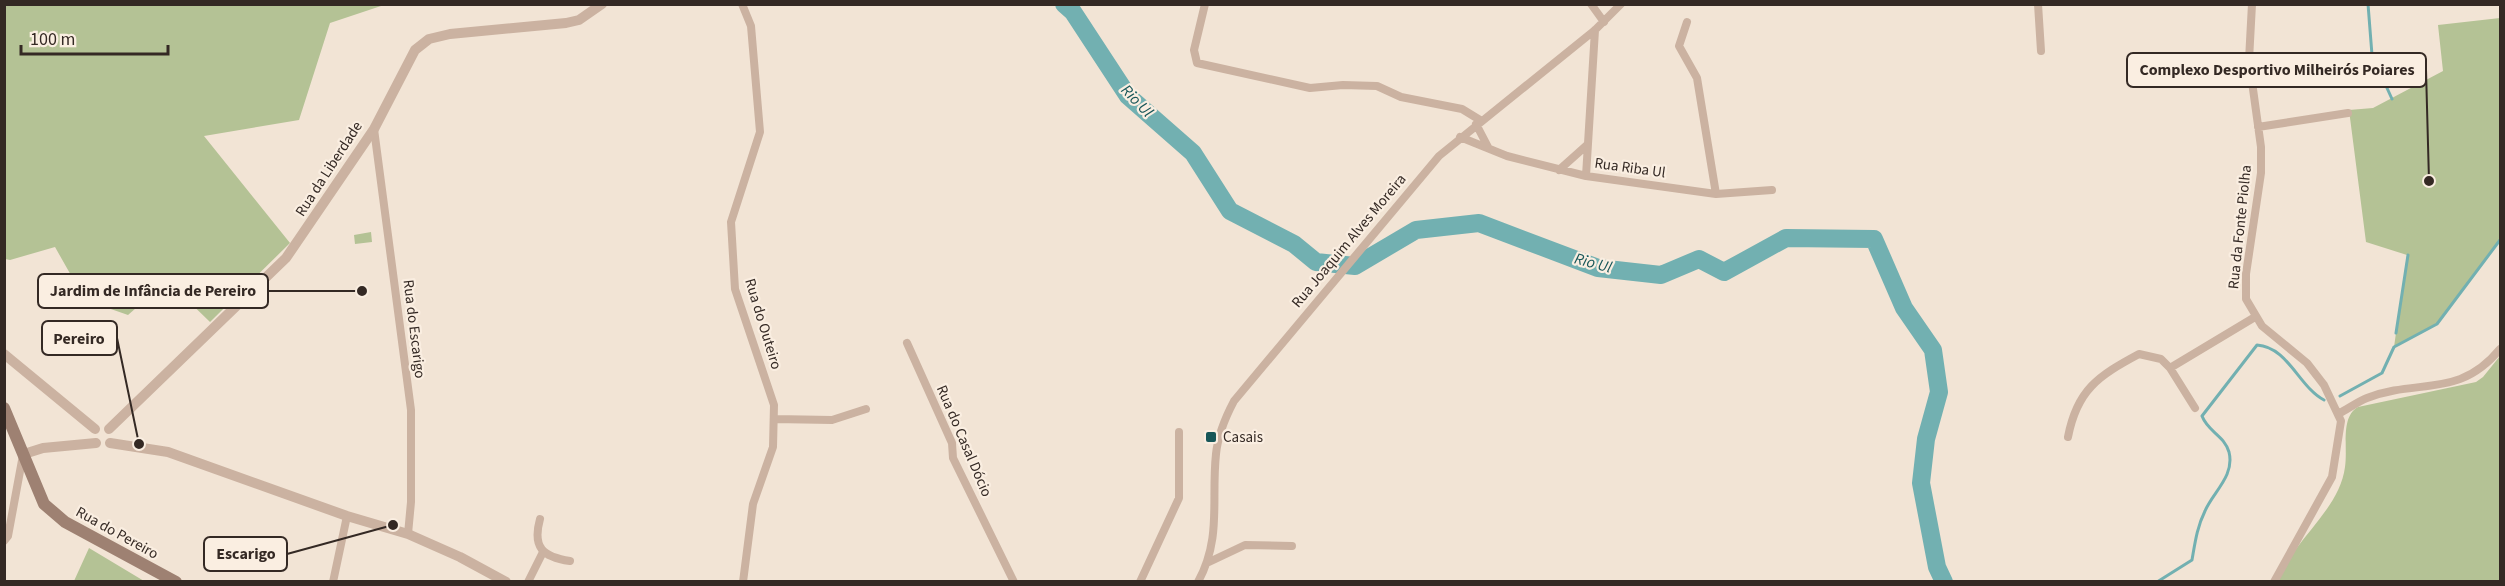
<svg xmlns="http://www.w3.org/2000/svg" width="2505" height="586" font-family="'Source Sans 3',sans-serif">
	<style>
		.green { fill: #b4c295 }
		.lines { fill: none; stroke-linecap: round; stroke-linejoin: round }
		.stream { stroke: #72b0b1; stroke-width: 3 }
		.river { stroke: #72b0b1; stroke-width: 18 }
		.minor { stroke: #cbb2a1; stroke-width: 8 }
		.tertiary { stroke: #cbb2a1; stroke-width: 10 }
		.secondary { stroke: #9e8172; stroke-width: 12 }
		.poi-dot { fill: #175658; stroke: #faeee1; stroke-width: 2 }
		.labels { text-anchor: middle; dominant-baseline: central; stroke-width: 4.5; stroke-linejoin: round; paint-order: stroke }
		.street-label { font-size: 15px; fill: #342924; stroke: #faeee1 }
		.poi-label { font-size: 15px; fill: #342924; stroke: #faeee1; text-anchor: start }
		.water-label { font-size: 16px; font-style: italic; fill: #175658; stroke: #faeee1 }
		.leader { fill: none; stroke: #342924; stroke-width: 2 }
		.callout-dot { fill: #342924; stroke: #faeee1; stroke-width: 2 }
		.callout { fill: #faeee1; stroke: #342924; stroke-width: 2 }
		.callout-label { font-size: 16px; text-anchor: middle; font-weight: bold; fill: #342924 }
	</style>
	<rect width="100%" height="100%" fill="#f2e4d5"/>
	<path class="green" d="M5,4H384V5L330,23L299,120L204,136L290,243L210,322L177,290L152,294L128,315L85,300L55,247L10,260L5,259Z
		M2500,18V239L2437,324L2394,347L2407,255L2366,242L2349,110L2373,108L2443,71L2438,25Z
		M371,232L372,242L355,244L354,235Z
		M2500,356V581L2278,582C2284,571 2289,559 2296,549C2314,524 2341,499 2345,467C2348,448 2340,417 2358,407L2476,382L2483,377Z
		M89,548L144,581H74Z"/>
	<g class="lines">
		<path class="stream" d="M2368,4L2372,55L2392,99
			M2396,333L2408,255
			M2340,396L2382,373L2394,347L2437,324L2500,240
			M2157,582L2192,560C2195,543 2197,527 2205,511C2213,492 2235,476 2229,452C2224,435 2208,432 2202,416L2257,345C2288,347 2299,387 2324,400"/>
		<path class="river" d="M1064,4L1073,12L1128,96L1193,153L1230,211L1294,244L1316,262L1355,266L1416,230L1479,223L1598,268L1661,275L1699,259L1724,272L1786,238L1874,239L1904,308L1933,350L1939,392L1926,439L1921,483L1937,567L1944,582"/>
		<path class="minor" d="M742,4L751,26L760,132L731,222L735,289L774,405L773,447L753,504L743,582
			M1205,4L1194,50L1197,63L1310,88L1343,85L1377,86L1401,97L1462,109L1480,120
			M1591,4L1604,22
			M2038,4L2041,51
			M2252,4L2249,60L2261,147V173L2246,274V299L2262,326L2307,363L2324,385L2341,421L2332,477L2274,582
			M1687,22L1679,46L1697,78L1716,194
			M1476,124L1488,147
			M2258,127L2348,113
			M374,129L411,410V502L408,534
			M1460,137L1507,156L1586,176L1716,194L1772,190
			M1559,170L1587,145
			M1586,176L1595,30
			M907,343L952,443L953,458L1014,582
			M2170,368L2195,408
			M2338,414C2348,409 2357,402 2367,398C2419,378 2459,399 2500,349
			M774,419L832,420L866,409
			M2068,437C2077,390 2098,376 2139,354L2161,359L2170,368L2255,317
			M540,519C532,548 543,557 570,561
			M4,541L8,536L23,455
			M1209,562L1245,545L1292,546
			M333,582L347,516
			M528,582L543,552
			M1140,582L1179,498V432
			M1198,582C1222,538 1211,500 1216,454C1218,434 1225,418 1234,401L1439,156L1595,30L1621,4"/>
		<path class="tertiary" d="M4,354L95,429
			M109,429L286,258L374,129L415,50L429,39L450,34L566,23L579,20L602,4
			M110,443L168,452L347,516L408,534L460,557L506,582
			M24,454L43,448L96,443"/>
		<path class="secondary" d="M4,408L44,504L65,522L176,582"/>
	</g>
	<rect class="poi-dot" x="1205" y="431" width="12" height="12" rx="3"/>
	<g class="labels">
		<g class="street-label">
			<text transform="translate(1630 168) rotate(8)">Rua Riba Ul</text>
			<text transform="translate(329 169) rotate(-57)">Rua da Liberdade</text>
			<text transform="translate(2240 227) rotate(-84)">Rua da Fonte Piolha</text>
			<text transform="translate(1349 241) rotate(-50)">Rua Joaquim Alves Moreira</text>
			<text transform="translate(763 324) rotate(73)">Rua do Outeiro</text>
			<text transform="translate(414 329) rotate(83)">Rua do Escarigo</text>
			<text transform="translate(964 441) rotate(67)">Rua do Casal Dócio</text>
			<text transform="translate(117 533) rotate(29)">Rua do Pereiro</text>
		</g>
		<g class="poi-label">
			<text x="1223" y="437">Casais</text>
		</g>
		<g class="water-label">
			<text transform="translate(1137 101) rotate(46)">Rio Ul</text>
			<text transform="translate(1593 263) rotate(15)">Rio Ul</text>
		</g>
	</g>
	<path class="leader" d="M2429 181L2426 70M362 291L268 291M139 444L117 338M393 525L287 554"/>
	<g class="callout-dot">
		<circle cx="2429" cy="181" r="6"/>
		<circle cx="362" cy="291" r="6"/>
		<circle cx="139" cy="444" r="6"/>
		<circle cx="393" cy="525" r="6"/>
	</g>
	<g class="callout">
		<rect x="2127" y="53" width="299" height="34" rx="6"/>
		<rect x="38" y="274" width="230" height="34" rx="6"/>
		<rect x="42" y="321" width="75" height="34" rx="6"/>
		<rect x="204" y="537" width="83" height="34" rx="6"/>
	</g>
	<g class="callout-label">
		<text x="2277" y="75">Complexo Desportivo Milheirós Poiares</text>
		<text x="153" y="296">Jardim de Infância de Pereiro</text>
		<text x="79" y="344">Pereiro</text>
		<text x="246" y="559">Escarigo</text>
	</g>
	<rect width="2505" height="586" fill="none" stroke="#342924" stroke-width="12"/>
	<path d="M21 45v9h147v-9" fill="none" stroke="#342924" stroke-width="3"/>
	<text x="30" y="45" font-size="18" fill="#342924" stroke="#faeee1" stroke-width="4.5" paint-order="stroke">100 m</text>
</svg>
